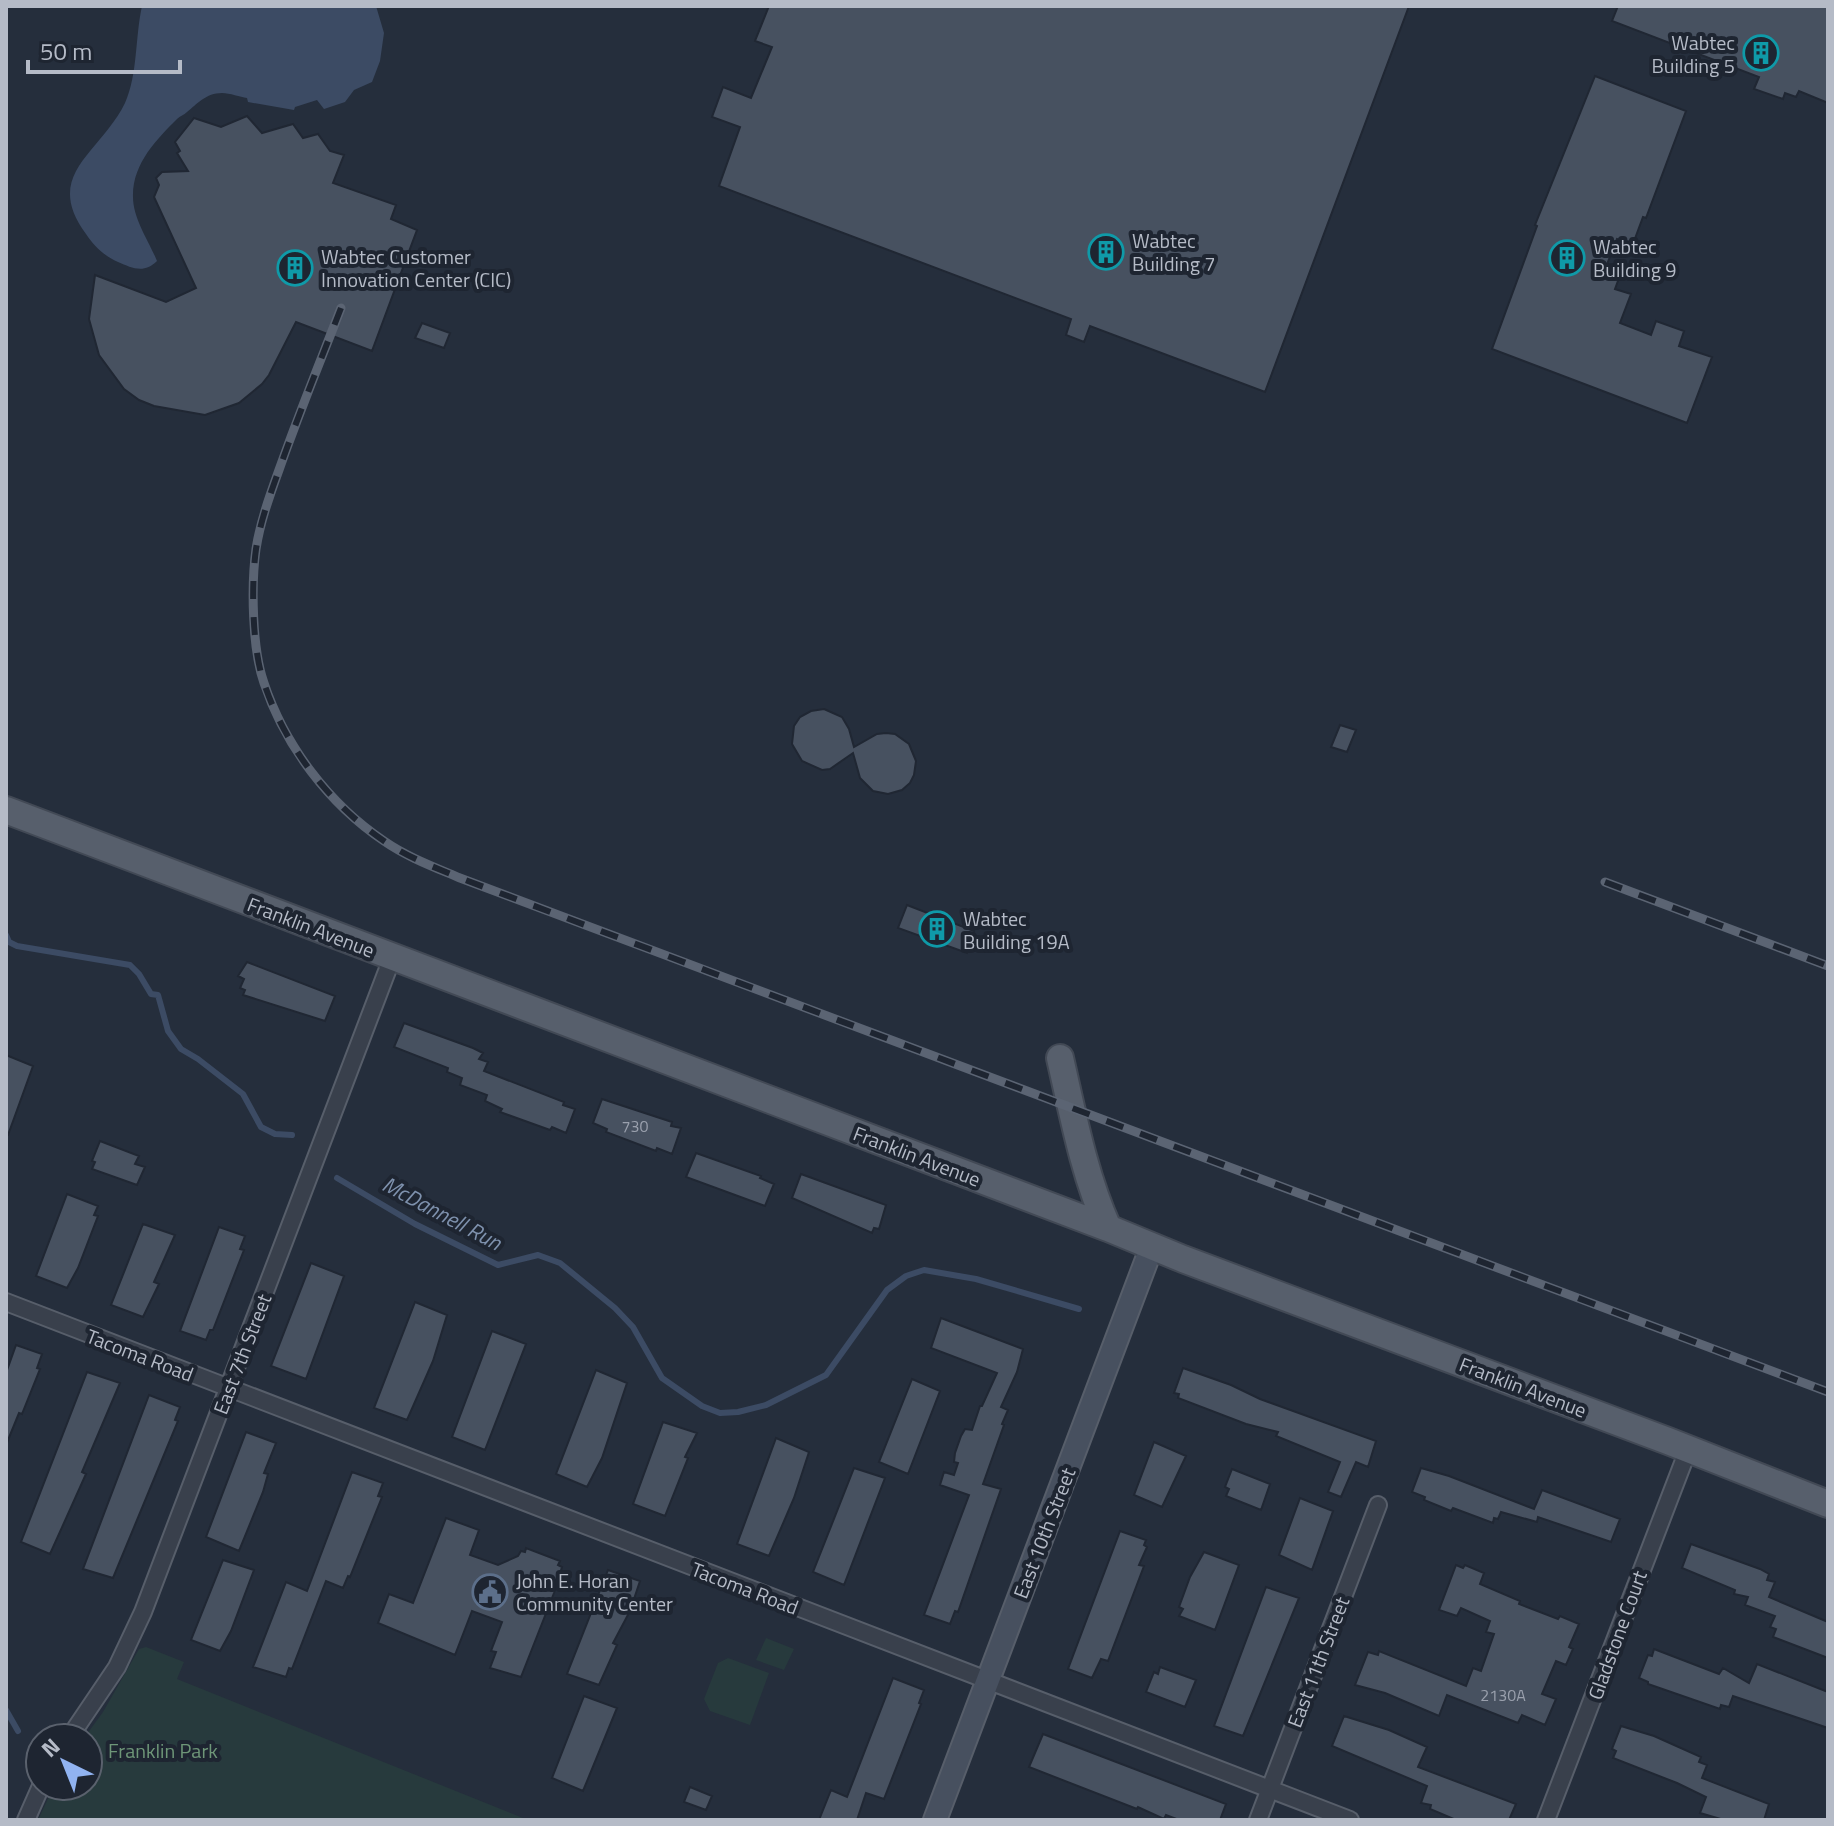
<svg xmlns="http://www.w3.org/2000/svg" width="1834" height="1826" font-family="'Titillium Web',sans-serif">
	<style>
		.green { fill: #273a3d }
		.water { fill: #3c4b64 }
		.lines { fill: none; stroke-linecap: round; stroke-linejoin: round }
		.stream { stroke: #3c4b64; stroke-width: 6 }
		.building { fill: #475160; stroke: #202733; stroke-width: 2 }
		.street-casing { stroke: #575e6a; stroke-width: 20 }
		.secondary-casing { stroke: #575e6a; stroke-width: 26 }
		.primary-casing { stroke: #424955; stroke-width: 30 }
		.street { stroke: #39404c; stroke-width: 16 }
		.secondary { stroke: #47505f; stroke-width: 22 }
		.primary { stroke: #575f6c; stroke-width: 26 }
		.rail-casing { stroke: #5b6473; stroke-width: 9 }
		.rail { stroke: #1e2531; stroke-width: 6; stroke-dasharray: 18; stroke-linecap: butt }
		.labels { text-anchor: middle; dominant-baseline: central; stroke-width: 8; stroke-linejoin: round; paint-order: stroke }
		.number-label { font-size: 16px; fill: #9aa0ad }
		.poi-label { font-size: 20px; fill: #b5bbc7; stroke: #1e2531; text-anchor: start }
		.street-label { font-size: 20px; fill: #b5bbc7; stroke: #1e2531 }
		.park-label { font-size: 20px; fill: #6e9678; stroke: #1e2531 }
		.water-label { font-size: 22px; font-style: italic; fill: #7e91ad; stroke: #1e2531 }
	</style>
	<rect width="100%" height="100%" fill="#252e3c"/>
	<path class="green" d="M766,1638L794,1649L784,1670L756,1660Z
		M146,1647L184,1662L177,1679L528,1820H38L54,1786H88V1738H84L103,1712L139,1649Z
		M728,1658L769,1673L750,1725L710,1711L704,1699L718,1663Z"/>
	<path class="water" d="M142,6H376L384,33L380,61L372,82L354,90L345,102L324,109L317,100L295,107L294,110L248,102L247,98C240,97 230,93 222,93C206,93 197,104 187,112C184,115 180,116 177,119C157,139 132,164 133,197C133,219 149,241 157,261C144,274 132,268 118,262C103,255 94,246 86,234C42,174 100,154 125,103C138,74 135,37 142,6Z"/>
	<g class="lines">
		<path class="stream" d="M6,935L9,942L17,946L130,965L139,974L151,994L158,995L168,1031L181,1049L198,1059L243,1094L261,1127L275,1134L292,1135
			M337,1178L415,1224L498,1265L538,1255L560,1263L615,1308L633,1327L662,1378L702,1406L720,1413L738,1412L766,1405L826,1375L887,1290L906,1276L924,1270L976,1279L1079,1309
			M6,1710L18,1731"/>
	</g>
	<path class="building" d="M769,6H1409L1265,392L1090,326L1084,342L1066,335L1071,319L719,186L740,127L712,117L723,87L751,98L772,47L755,41Z
		M1618,6H1828V103L1799,91L1796,97L1785,93L1783,99L1754,89L1759,77L1612,21Z
		M1595,76L1686,111L1646,218L1643,217L1633,244L1617,239L1604,272L1619,278L1615,289L1631,294L1620,323L1651,335L1656,321L1684,331L1679,346L1712,357L1687,423L1492,349L1537,226L1535,225Z
		M247,116L262,133L293,124L303,138L318,134L330,151L344,155L333,183L396,205L391,219L417,230L372,351L296,322L269,375L262,384L239,403L205,415L154,406L139,400L124,389L99,355L89,319L95,275L166,302L196,288L154,197L159,185L156,178L162,172L188,171L177,153L180,151L175,142L194,118L221,127Z
		M422,323L450,333L444,348L415,338Z
		M824,709L842,717L849,729L854,747L877,734L886,733L895,734L909,744L916,761L914,775L910,783L902,790L888,794L873,791L860,778L853,753L830,769L822,770L802,761L792,744L794,726L800,717L811,711Z
		M1340,725L1356,730L1347,752L1331,747Z
		M907,905L974,931L967,953L898,928Z
		M247,962L335,996L325,1021L243,995L245,990L240,988L244,979L238,976Z
		M404,1023L473,1048L483,1053L479,1059L488,1062L484,1071L564,1102L563,1105L575,1109L566,1133L552,1127L550,1130L500,1112L502,1109L485,1101L487,1095L460,1085L462,1078L447,1072L448,1068L394,1047Z
		M6,1055L33,1066L8,1135H6Z
		M602,1099L672,1122L671,1126L681,1128L672,1154L657,1148L656,1151L606,1132L607,1129L593,1123Z
		M100,1141L139,1156L135,1164L145,1167L137,1185L92,1169L95,1162L92,1161Z
		M696,1153L761,1176L760,1178L774,1184L765,1206L686,1177Z
		M801,1174L886,1205L879,1229L874,1228L872,1233L792,1198Z
		M67,1194L98,1206L94,1215L98,1216L78,1268L67,1288L36,1276Z
		M143,1224L175,1235L154,1282L159,1284L143,1317L111,1305Z
		M219,1227L245,1236L240,1249L244,1250L213,1330H210L206,1340L180,1331Z
		M311,1263L344,1276L306,1379L271,1366Z
		M415,1302L447,1315L433,1361L407,1420L374,1408Z
		M941,1318L1023,1349L1017,1372L1001,1407L1008,1410L1002,1424L1004,1425L983,1484L1001,1489L958,1612L955,1611L950,1624L924,1615L969,1495L940,1485L944,1472L954,1475L958,1463L954,1462L955,1453L961,1436L965,1429L972,1430L980,1406H982L997,1373L931,1348Z
		M492,1331L526,1344L485,1450L452,1437Z
		M16,1345L42,1354L37,1368L40,1369L22,1414L19,1413L6,1445V1373Z
		M1183,1368L1231,1385L1260,1399L1376,1441L1368,1467L1356,1462L1341,1497L1328,1492L1340,1462L1276,1436L1278,1432L1246,1424L1178,1398L1179,1394L1174,1393Z
		M596,1370L627,1383L602,1458L587,1487L556,1474Z
		M87,1372L120,1383L82,1472L86,1474L50,1554L21,1542Z
		M912,1379L940,1391L908,1474L879,1462Z
		M149,1395L180,1407L175,1420L178,1421L113,1578L83,1569Z
		M663,1422L697,1433L685,1457L688,1458L665,1516L633,1504Z
		M246,1432L276,1443L264,1473L268,1474L263,1492L239,1551L206,1537Z
		M776,1438L809,1452L794,1498L769,1556L737,1544Z
		M1154,1442L1186,1456L1162,1507L1134,1495Z
		M854,1468L885,1478L844,1585L813,1572Z
		M1421,1468L1449,1476L1534,1509L1542,1490L1620,1519L1611,1542L1538,1517L1537,1522L1501,1512L1498,1519L1494,1518L1493,1523L1453,1508L1451,1511L1424,1500L1425,1497L1412,1492Z
		M1232,1469L1270,1484L1261,1510L1226,1496L1229,1489L1225,1487Z
		M352,1472L383,1483L378,1496L382,1497L350,1577L348,1576L343,1588L326,1581L292,1669L289,1668L286,1677L253,1667L286,1582L307,1591Z
		M1300,1498L1333,1511L1312,1570L1279,1555Z
		M446,1518L479,1530L470,1555L498,1565L518,1556L521,1551L525,1552L526,1548L560,1561L558,1565L562,1567L554,1593L521,1677L490,1668L496,1652L491,1651L502,1622L472,1611L455,1655L378,1623L389,1594L413,1603Z
		M1120,1531L1146,1540L1144,1545L1147,1547L1139,1565L1144,1566L1108,1661L1101,1659L1092,1678L1068,1669Z
		M1691,1544L1760,1569L1769,1574L1767,1580L1775,1582L1769,1597L1828,1622V1658L1773,1637L1776,1629L1770,1627L1775,1616L1745,1605L1748,1597L1734,1594L1735,1590L1682,1568Z
		M1204,1552L1239,1565L1215,1630L1179,1616L1183,1609L1179,1607L1190,1577Z
		M223,1560L254,1570L231,1631L220,1651L191,1640Z
		M1456,1565L1463,1568L1465,1565L1484,1573L1480,1584L1520,1601L1519,1604L1558,1619L1560,1616L1579,1624L1569,1647L1573,1649L1566,1665L1556,1661L1542,1694L1556,1699L1545,1725L1522,1715L1518,1723L1447,1695L1439,1716L1385,1693L1355,1685L1368,1652L1378,1655L1379,1651L1466,1686L1473,1668L1481,1671L1494,1634L1486,1632L1490,1621L1461,1608L1457,1616L1439,1610Z
		M608,1570L640,1581L630,1611L613,1643L617,1645L599,1685L567,1674Z
		M1266,1587L1299,1598L1243,1736L1214,1726Z
		M1654,1649L1719,1674L1723,1668L1749,1683L1757,1664L1828,1692V1728L1733,1696L1729,1707L1721,1705L1720,1709L1648,1684V1682L1639,1678L1648,1655L1652,1656Z
		M1160,1667L1196,1680L1185,1707L1146,1692L1154,1672L1158,1674Z
		M893,1678L924,1690L919,1703L921,1704L884,1799L866,1793L857,1820H819L831,1790L847,1797Z
		M584,1696L617,1708L583,1791L552,1778Z
		M1344,1716L1389,1730L1427,1747L1418,1767L1516,1804L1509,1820H1456L1430,1809L1431,1805L1421,1803L1427,1786L1332,1746Z
		M1621,1726L1654,1736L1701,1757L1699,1762L1707,1765L1702,1778L1769,1804L1764,1820H1724L1700,1813L1706,1797L1677,1783L1613,1758L1616,1751L1612,1749Z
		M1043,1734L1226,1804L1220,1820H1179L1166,1815L1164,1819L1138,1807L1137,1809L1029,1767Z
		M690,1787L712,1796L706,1810L684,1802Z"/>
	<g class="lines">
		<defs>
			<path id="street" d="M6,1302L1350,1820
				M69,1738L117,1667L143,1612L392,958
				M26,1820L41,1786
				M1258,1820L1378,1505
				M1546,1820L1688,1450"/>
			<path id="secondary" d="M935,1820L1152,1246"/>
			<path id="primary" d="M6,810L1108,1228L1183,1259L1668,1441L1828,1504
				M1060,1058C1073,1115 1084,1175 1108,1228"/>
		</defs>
		<use href="#street" class="street-casing"/>
		<use href="#secondary" class="secondary-casing"/>
		<use href="#primary" class="primary-casing"/>
		<use href="#street" class="street"/>
		<use href="#secondary" class="secondary"/>
		<use href="#primary" class="primary"/>
		<defs>
			<path id="rail" d="M341,308C322,357 302,406 284,456C273,487 261,517 256,549C251,585 252,649 264,683C285,746 329,804 384,841C407,857 434,867 460,878L1828,1392
				M1605,882L1828,966"/>
		</defs>
		<use href="#rail" class="rail-casing"/>
		<use href="#rail" class="rail"/>
	</g>
	<defs>
		<symbol id="building-ring" viewBox="-11 -11 22 22"><circle r="9.5" fill="#1e2531" stroke="#0f9aa8" stroke-width="1.5"/><path d="M-4-6H4V6H1V3H-1V6H-4ZM-2.5-4.3h1.7v1.8h-1.7ZM.8-4.3h1.7v1.8H.8ZM-2.5-1h1.7V.8h-1.7ZM.8-1h1.7V.8H.8Z" fill="#0f9aa8"/></symbol>
		<symbol id="civic-ring" viewBox="-11 -11 22 22"><circle r="9.5" fill="#1e2531" stroke="#5c6f8a" stroke-width="1.5"/><path d="M-.6-6.5H3V-4.5H.6V-3L4-1V1h2V6H-6V1h2V-1L-.6-3ZM-1.2 2.5V6h2.4V2.5Z" fill="#5c6f8a"/></symbol>
	</defs>
	<g fill-rule="evenodd">
		<use href="#building-ring" x="1741" y="33" width="40" height="40"/>
		<use href="#building-ring" x="1086" y="232" width="40" height="40"/>
		<use href="#building-ring" x="1547" y="238" width="40" height="40"/>
		<use href="#building-ring" x="275" y="248" width="40" height="40"/>
		<use href="#building-ring" x="917" y="909" width="40" height="40"/>
		<use href="#civic-ring" x="470" y="1572" width="40" height="40"/>
	</g>
	<g class="labels">
		<g class="number-label">
			<text x="635" y="1126">730</text>
			<text x="1503" y="1695">2130A</text>
		</g>
		<g class="poi-label">
			<text x="1735" y="42" text-anchor="end">Wabtec<tspan x="1735" dy="23">Building 5</tspan></text>
			<text x="1132" y="240">Wabtec<tspan x="1132" dy="23">Building 7</tspan></text>
			<text x="1593" y="246">Wabtec<tspan x="1593" dy="23">Building 9</tspan></text>
			<text x="321" y="256">Wabtec Customer<tspan x="321" dy="23">Innovation Center (CIC)</tspan></text>
			<text x="963" y="918">Wabtec<tspan x="963" dy="23">Building 19A</tspan></text>
			<text x="516" y="1580">John E. Horan<tspan x="516" dy="23">Community Center</tspan></text>
		</g>
		<g class="street-label">
			<text transform="translate(311 927) rotate(21)">Franklin Avenue</text>
			<text transform="translate(917 1156) rotate(21)">Franklin Avenue</text>
			<text transform="translate(242 1354) rotate(-69)">East 7th Street</text>
			<text transform="translate(140 1355) rotate(21)">Tacoma Road</text>
			<text transform="translate(1523 1387) rotate(21)">Franklin Avenue</text>
			<text transform="translate(1044 1533) rotate(-69)">East 10th Street</text>
			<text transform="translate(745 1588) rotate(21)">Tacoma Road</text>
			<text transform="translate(1617 1635) rotate(-70)">Gladstone Court</text>
			<text transform="translate(1318 1662) rotate(-69)">East 11th Street</text>
		</g>
		<g class="park-label">
			<text x="163" y="1750">Franklin Park</text>
		</g>
		<g class="water-label">
			<text transform="translate(442 1213) rotate(28)">McDannell Run</text>
		</g>
	</g>
	<rect width="1834" height="1826" fill="none" stroke="#b5bbc7" stroke-width="16"/>
	<g transform="translate(64 1762) rotate(317)"><circle r="38" fill="#1e2531" stroke="#5a616d" stroke-width="2"/>
	<path d="M0-6L14 30L0 20L-14 30Z" fill="#91b3f1"/>
	<text y="-12" font-size="22" font-weight="bold" text-anchor="middle" fill="#b5bbc7">N</text>
	</g>
	<path d="M28 60v12h152v-12" fill="none" stroke="#b5bbc7" stroke-width="4"/>
	<text x="40" y="60" font-size="24" fill="#b5bbc7" stroke="#1e2531" stroke-width="6" paint-order="stroke">50 m</text>
</svg>
